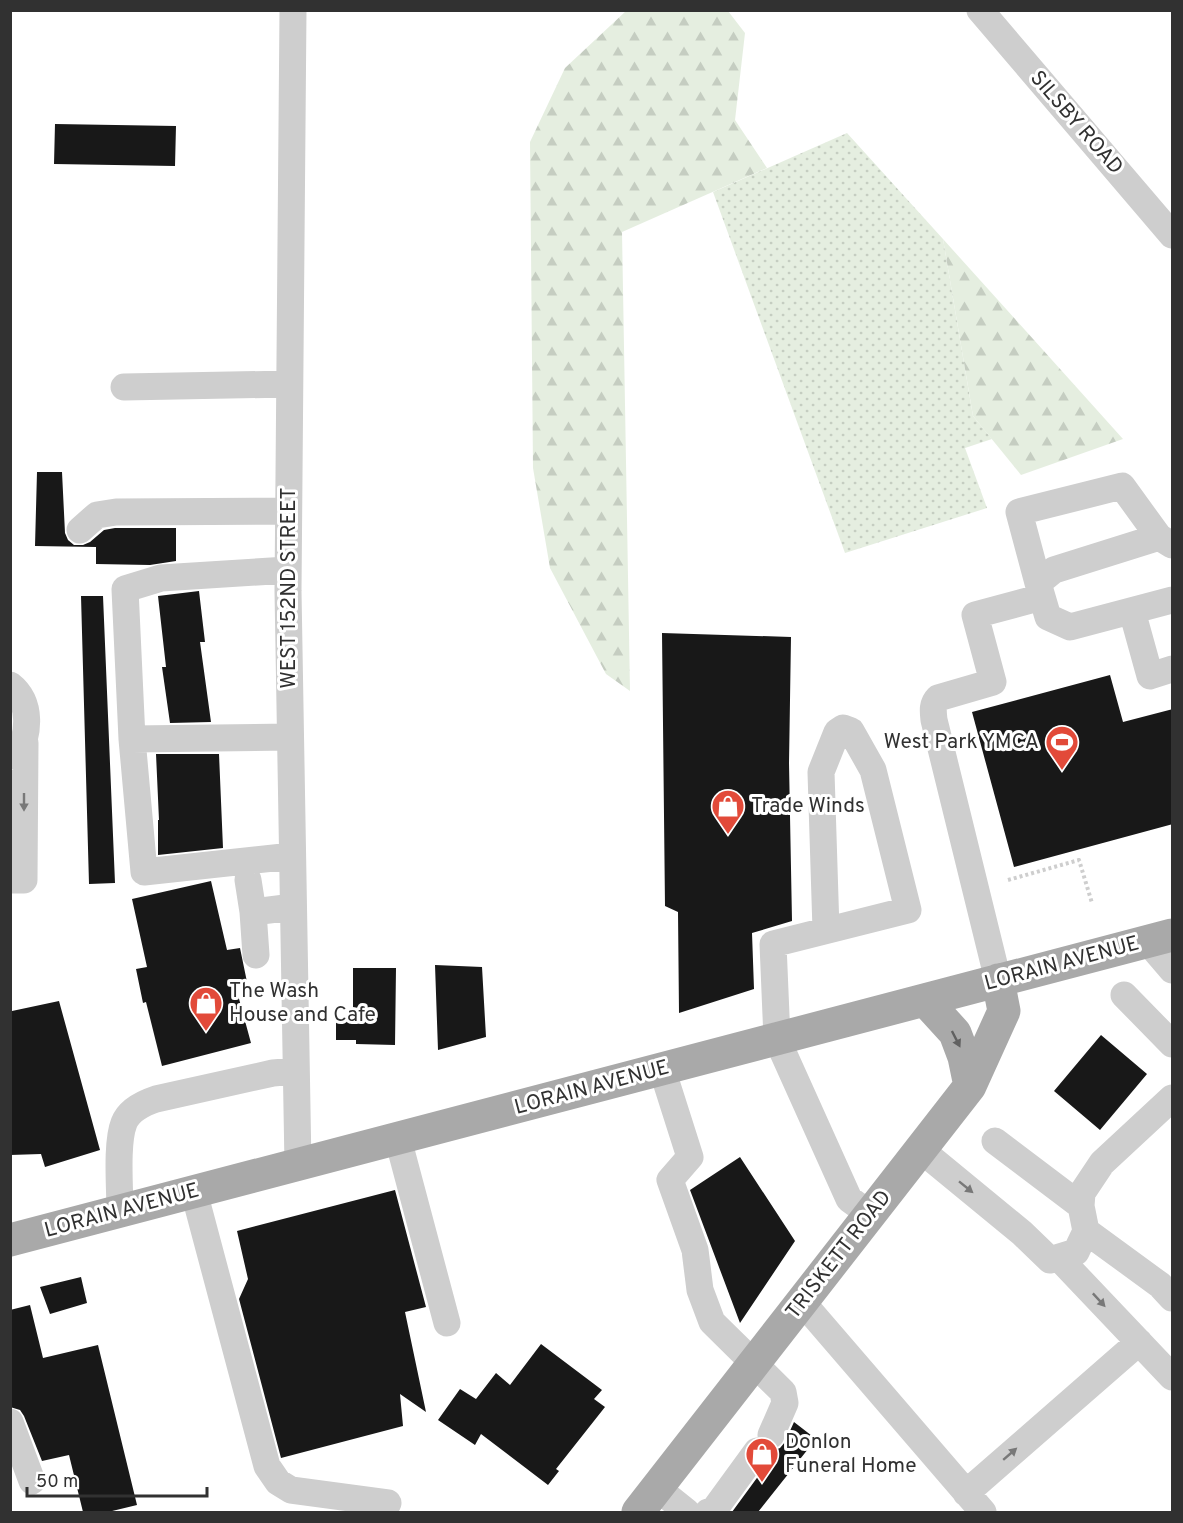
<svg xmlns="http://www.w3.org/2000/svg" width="1183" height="1523" font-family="Overpass,sans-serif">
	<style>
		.grass { fill: url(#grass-dots) }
		.forest { fill: url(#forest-firs) }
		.building { fill: #181818 }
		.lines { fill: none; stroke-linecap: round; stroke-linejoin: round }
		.path { stroke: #cecece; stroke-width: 4; stroke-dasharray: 3 3; stroke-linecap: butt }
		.minor { stroke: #cecece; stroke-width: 27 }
		.major { stroke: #a9a9a9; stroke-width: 33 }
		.oneway { fill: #787878 }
		.oneway2 { fill: #616161 }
		.labels { text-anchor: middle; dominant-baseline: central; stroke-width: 6; stroke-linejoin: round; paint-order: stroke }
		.street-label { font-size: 21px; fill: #313131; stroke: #fff }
		.poi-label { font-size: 21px; fill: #313131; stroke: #fff; text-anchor: start }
	</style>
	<defs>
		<pattern id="grass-dots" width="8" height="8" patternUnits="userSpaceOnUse" patternTransform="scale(1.5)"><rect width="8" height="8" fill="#e5eee0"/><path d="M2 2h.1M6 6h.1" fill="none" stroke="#c5cdc1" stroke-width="1.8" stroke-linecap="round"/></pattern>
		<pattern id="forest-firs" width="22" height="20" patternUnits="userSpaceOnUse" patternTransform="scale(1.5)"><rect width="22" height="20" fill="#e5eee0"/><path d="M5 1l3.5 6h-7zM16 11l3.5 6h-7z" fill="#c5cdc1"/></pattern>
	</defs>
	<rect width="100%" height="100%" fill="#fff"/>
	<path class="grass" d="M847,133L943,239L973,416L992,439L965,448L987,508L845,553L713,192Z"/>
	<path class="forest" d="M626,11H728L745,33L735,120L767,168L622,232L630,691L606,674L550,568L533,468L530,142L565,68Z
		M943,239L1123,439L1021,475L973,416Z"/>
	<path class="building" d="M55,124L176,126L175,166L54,164Z
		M37,472H62L65,533L68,540L74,545H83L90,542L104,530L115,528H176V561L150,565L96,564V547L35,546Z
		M199,591L205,642H200L211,722L170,723L162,667H166L158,596Z
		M81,596H103L115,883L89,884Z
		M662,633L791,637L789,763L792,921L752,933L754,989L679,1013L678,912L665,906Z
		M1110,675L1123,722L1173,709V824L1014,867L972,712Z
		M156,754H219L223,848L158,855V820H159Z
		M211,881L227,950L240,948L247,982L235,984L251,1043L162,1066L146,1002L143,1003L136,969L147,967L132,899Z
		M435,965L482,967L486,1037L438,1050Z
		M353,968H396L395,1045L356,1044V1040H336V1017H353Z
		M59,1001L100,1150L45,1167L41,1154L10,1155L12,1011Z
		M1101,1035L1147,1074L1100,1130L1054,1091Z
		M740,1157L795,1241L740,1323L690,1190Z
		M395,1190L426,1307L405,1312L426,1412L400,1394L403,1426L281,1458L239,1299L248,1279L237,1231Z
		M81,1277L87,1303L50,1314L40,1287Z
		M30,1305L43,1358L98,1345L137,1505L108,1512H83L69,1455L42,1461L24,1416L20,1410L10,1407V1310Z
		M541,1344L602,1390L594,1399L605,1407L556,1469L559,1471L548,1485L481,1434L475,1445L438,1420L460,1389L476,1399L496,1373L510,1385Z
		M794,1422L816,1439L758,1512H732L770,1460L772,1451L780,1448L785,1442Z"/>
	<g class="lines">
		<path class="path" d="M1008,880L1079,860L1092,903"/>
		<path class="minor" d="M293,10L288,591L298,1166
			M980,10L1172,235
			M124,387L289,384
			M80,530L97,515L116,512L288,511
			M1172,545L1159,537L1054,570L1038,583L1048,617L1070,627L1172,600
			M288,570L161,578L125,589L132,739L290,737
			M1038,583L1019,512L1122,486L1159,537
			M1132,611L1150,676L1172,669
			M10,685C33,703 29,735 17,757
			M132,739L144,872L292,856
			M10,880H24L25,743
			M248,880L253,912
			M826,930L821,772L837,732L843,728L851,731L873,770L908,910L773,944L777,1039L849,1199L871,1215
			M1148,942L1172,970
			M256,955L253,912L293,907
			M998,980L934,720C933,711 932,704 938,698L993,682L975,615L1042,597
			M1124,995L1172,1044
			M662,1069L690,1157L670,1180L695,1250L700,1290L712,1322L783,1392L785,1403L771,1435
			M398,1139L447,1323
			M995,1141L1081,1206
			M921,1150L1022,1233L1050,1260L1076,1252L1086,1231L1081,1206L1082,1193L1102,1163L1172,1098
			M194,1192L267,1466L278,1482L291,1490L388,1503
			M120,1212C120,1189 116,1143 124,1123C129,1110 144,1103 156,1099L273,1073L296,1071
			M1086,1231L1160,1285L1172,1298
			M1059,1258L1172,1377
			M803,1303L983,1512
			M10,1422L32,1481
			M657,1488L687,1512
			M966,1493L1139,1342
			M708,1512L714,1510L757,1451"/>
		<path class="major" d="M925,1000L955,1033L964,1057L970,1086
			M10,1240L1172,935
			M638,1512L970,1086L1004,1011L998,980"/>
	</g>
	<defs><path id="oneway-solid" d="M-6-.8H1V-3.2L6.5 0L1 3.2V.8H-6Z" transform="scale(1.5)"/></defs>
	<g class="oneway">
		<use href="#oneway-solid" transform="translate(24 802) rotate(90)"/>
		<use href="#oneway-solid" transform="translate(966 1187) rotate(39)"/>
		<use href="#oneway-solid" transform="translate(1099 1300) rotate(47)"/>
		<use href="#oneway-solid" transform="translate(1010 1454) rotate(-41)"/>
	</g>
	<use class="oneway2" href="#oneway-solid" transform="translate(956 1039) rotate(63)"/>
	<defs>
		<symbol id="stadium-pin" viewBox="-11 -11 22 30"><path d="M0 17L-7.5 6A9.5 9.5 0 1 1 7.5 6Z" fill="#e24a39" stroke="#fff"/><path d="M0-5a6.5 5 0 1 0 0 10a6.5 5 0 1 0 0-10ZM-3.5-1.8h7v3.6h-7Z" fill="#fff"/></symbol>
		<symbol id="shop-pin" viewBox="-11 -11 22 30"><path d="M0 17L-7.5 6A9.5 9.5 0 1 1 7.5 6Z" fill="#e24a39" stroke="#fff"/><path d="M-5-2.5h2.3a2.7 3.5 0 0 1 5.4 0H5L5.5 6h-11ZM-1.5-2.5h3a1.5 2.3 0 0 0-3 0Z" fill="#fff"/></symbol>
	</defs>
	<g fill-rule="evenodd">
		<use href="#stadium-pin" x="1043" y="723" width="38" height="52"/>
		<use href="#shop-pin" x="709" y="787" width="38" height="52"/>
		<use href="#shop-pin" x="187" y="984" width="38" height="52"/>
		<use href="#shop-pin" x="743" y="1435" width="38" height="52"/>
	</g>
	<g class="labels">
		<g class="street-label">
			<text transform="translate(1076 123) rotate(49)">SILSBY ROAD</text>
			<text transform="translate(289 588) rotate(-90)">WEST 152ND STREET</text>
			<text transform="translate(1062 964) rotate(-15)">LORAIN AVENUE</text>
			<text transform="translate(592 1088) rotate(-15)">LORAIN AVENUE</text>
			<text transform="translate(122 1211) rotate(-15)">LORAIN AVENUE</text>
			<text transform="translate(839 1255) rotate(-52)">TRISKETT ROAD</text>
		</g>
		<g class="poi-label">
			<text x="1039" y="742" text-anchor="end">West Park YMCA</text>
			<text x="751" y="806">Trade Winds</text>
			<text x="229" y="991">The Wash<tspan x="229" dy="24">House and Cafe</tspan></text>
			<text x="785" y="1442">Donlon<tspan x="785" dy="24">Funeral Home</tspan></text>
		</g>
	</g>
	<rect width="1183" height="1523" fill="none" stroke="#313131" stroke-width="24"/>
	<path d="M27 1487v9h180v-9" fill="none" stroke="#313131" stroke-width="3"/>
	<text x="36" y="1487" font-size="18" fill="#313131" stroke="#ffffff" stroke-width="4.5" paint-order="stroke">50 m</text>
</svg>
